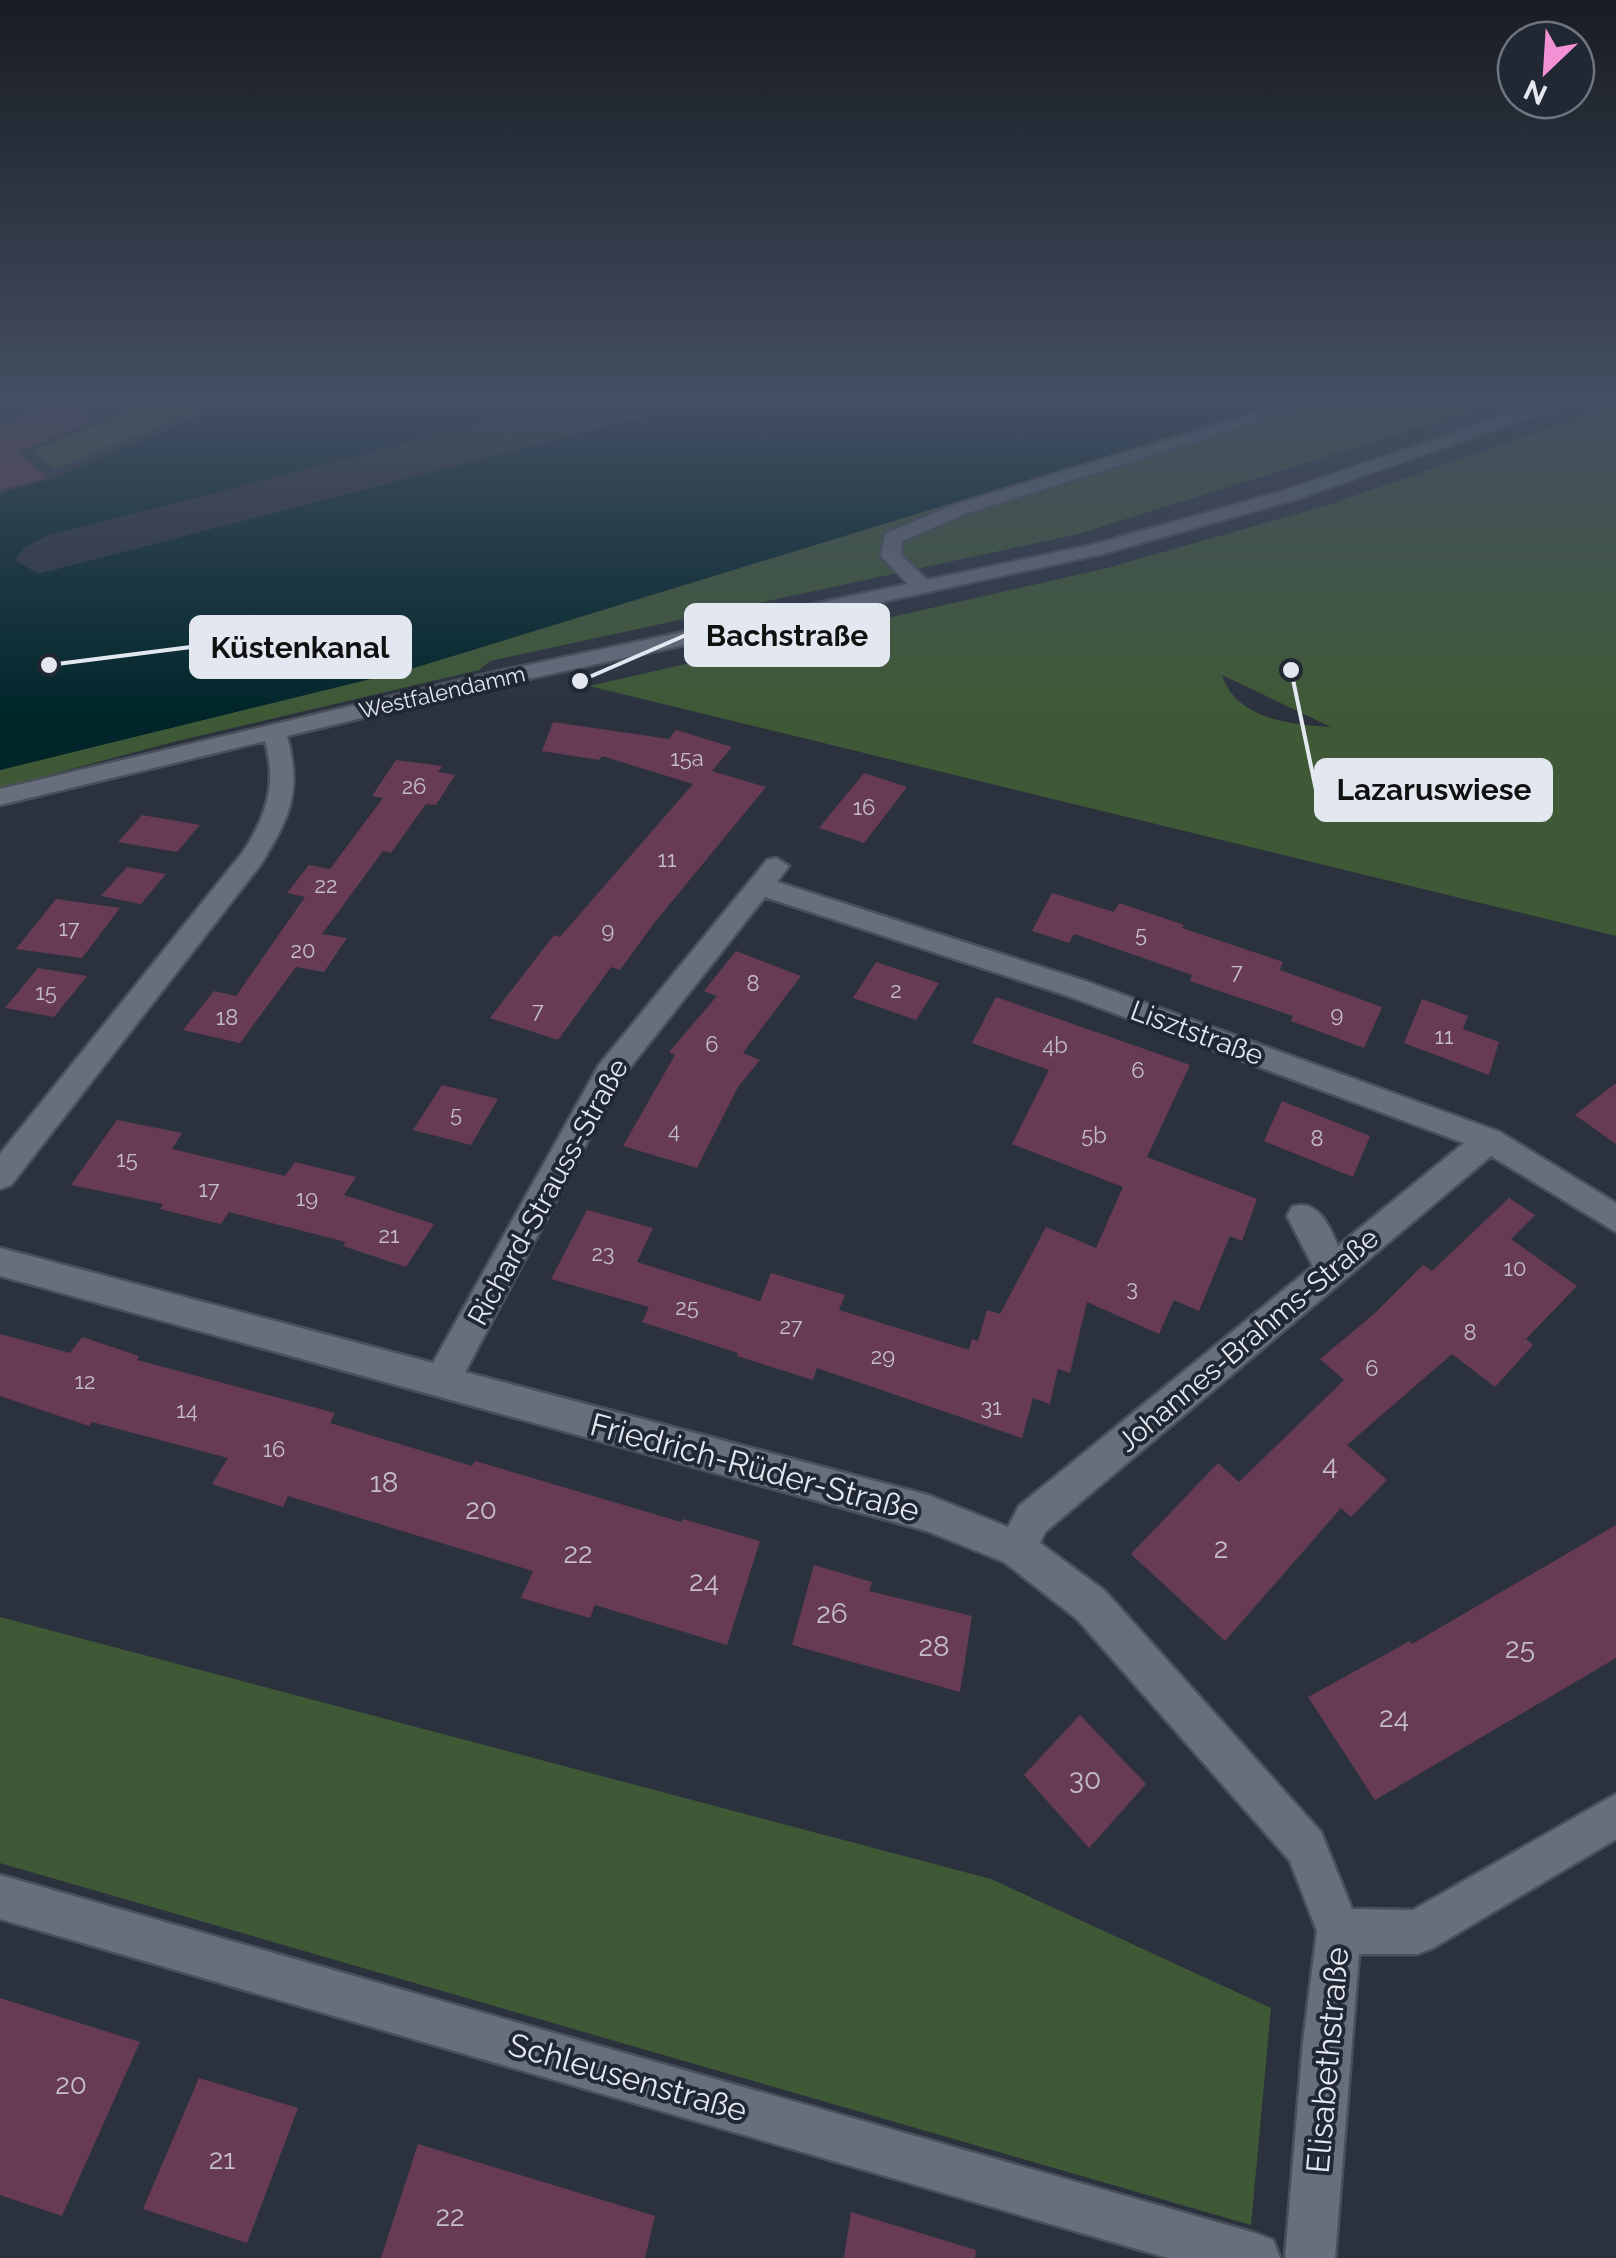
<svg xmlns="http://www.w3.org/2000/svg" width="1616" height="2258" font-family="Raleway,sans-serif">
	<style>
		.green { fill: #3f5936; fill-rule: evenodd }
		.water { fill: #00262a }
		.building { fill: #683b54 }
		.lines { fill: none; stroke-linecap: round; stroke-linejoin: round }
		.minor-casing { stroke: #49505a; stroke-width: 5 }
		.minor { fill: #676f7d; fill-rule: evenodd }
		.labels { text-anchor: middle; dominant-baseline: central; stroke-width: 8; stroke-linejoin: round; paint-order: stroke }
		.far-street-label { font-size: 22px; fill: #e3e8f0; stroke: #212834 }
		.number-label { font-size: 22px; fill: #c4bdc9 }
		.street-label { font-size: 28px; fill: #e3e8f0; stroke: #212834 }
		.near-number-label { font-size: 28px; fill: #c4bdc9 }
		.near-street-label { font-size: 32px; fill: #e3e8f0; stroke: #212834 }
		.leader { fill: none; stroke: #e3e8f0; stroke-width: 4 }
		.callout-dot { fill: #e3e8f0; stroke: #212834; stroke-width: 4 }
		.callout { fill: #e3e8f0; stroke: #e3e8f0; stroke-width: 4 }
		.callout-label { font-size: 30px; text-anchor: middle; font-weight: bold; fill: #111 }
	</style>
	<rect width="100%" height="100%" fill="#2b323e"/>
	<path class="green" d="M140,397H230L54,469L32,450L128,413L119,406Z
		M1298,397H1517L1078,534L490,661L479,670L177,741L0,788V770L407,670Z
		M1616,405V936L589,686L1107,568L1328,505ZM1222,675L1331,727C1291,725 1236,719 1222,675Z
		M0,1617L991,1879L1271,2008L1251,2225L0,1863Z"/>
	<path class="water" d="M242,397H586L46,536L24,548L15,560L38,574L721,397H1298L407,670L0,770V494L54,478Z"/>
	<path class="building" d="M66,397L92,422L18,452L47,478L0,490V427Z
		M553,722L669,739L676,730L732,747L712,771L766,787L655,922L620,970L611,967L558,1040L490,1018L554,935L560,937L693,784L602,756L599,760L542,751Z
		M396,760L442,766L438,772L455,775L436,805L426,804L391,853L383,851L322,934L347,938L324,972L296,967L240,1043L183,1030L214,991L236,996L305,897L287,893L309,865L330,869L383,798L372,796Z
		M864,773L907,787L864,843L819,828Z
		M142,815L200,825L177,852L118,842Z
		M127,867L166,874L141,904L101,896Z
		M1052,893L1114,912L1119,903L1184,925L1182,928L1283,962L1280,970L1382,1007L1364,1048L1291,1021L1293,1016L1190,981L1192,975L1074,934L1069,943L1032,931Z
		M56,899L120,908L82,958L16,949Z
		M736,951L801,976L743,1053L760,1060L738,1087L697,1168L623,1146L675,1055L669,1052L717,996L704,991Z
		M876,962L939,983L916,1020L853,998Z
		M38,968L87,976L54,1017L5,1008Z
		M996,997L1190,1065L1147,1157L1257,1199L1242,1241L1230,1236L1199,1311L1174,1300L1159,1334L1087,1302L1070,1373L1058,1369L1050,1404L1033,1398L1022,1438L817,1368L813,1380L737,1356L738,1353L642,1322L649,1307L551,1279L587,1210L653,1228L637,1262L760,1301L771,1273L845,1295L839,1310L969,1350L972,1339L978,1341L987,1310L1000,1314L1046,1227L1096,1248L1123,1187L1012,1144L1049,1070L972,1043Z
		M1422,999L1468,1016L1463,1029L1499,1042L1489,1075L1404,1043Z
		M1616,1083V1144L1575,1115Z
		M442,1085L498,1099L471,1145L413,1130Z
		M1282,1101L1370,1136L1353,1177L1264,1141Z
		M117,1120L182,1133L172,1149L285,1176L295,1162L356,1177L344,1195L434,1224L406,1267L343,1246L346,1242L229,1212L221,1224L160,1209L163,1204L71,1185Z
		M1509,1198L1535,1215L1511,1239L1577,1286L1526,1339L1533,1345L1495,1387L1452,1354L1347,1445L1387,1480L1351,1517L1341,1508L1225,1641L1131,1554L1218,1463L1239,1482L1344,1380L1320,1359L1375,1313L1423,1265L1432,1271Z
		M0,1334L70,1353L82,1337L139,1356L137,1360L335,1413L330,1423L472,1466L475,1461L681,1522L683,1519L760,1541L727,1645L595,1605L590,1618L521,1598L533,1571L288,1496L283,1507L212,1484L228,1458L92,1422L89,1426L0,1396Z
		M1616,1525V1658L1375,1800L1308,1697L1410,1641L1412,1644Z
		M814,1565L872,1582L869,1591L972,1616L960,1692L792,1645Z
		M1080,1715L1146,1784L1089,1848L1024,1775Z
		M0,1998L140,2042L62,2216L0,2195Z
		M199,2078L298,2108L247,2243L143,2209Z
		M418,2144L655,2216L645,2258H381Z
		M851,2212L976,2250L975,2258H844Z"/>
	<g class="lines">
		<defs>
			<path id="minor" d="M1308,397H1335L965,514L902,541L901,555L927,580L1092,545L1283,491L1560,397H1586L1297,499L1102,554L495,686L287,736C302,791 290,817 261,864L11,1185L0,1189V1154L243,852C267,815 277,784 265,741L0,805V789L495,672L908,584L881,556L885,534L951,506Z
				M776,858L789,866L777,882L1088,982L1500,1132L1616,1203V1232L1491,1156L1045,1532L1040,1543L1105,1591L1321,1832L1352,1909L1413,1910L1616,1794V1839L1433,1948L1417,1954H1359L1335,2258H1285L1303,2042L1317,1931L1290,1861L1077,1619L1004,1562L927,1531L0,1276V1248L433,1363L599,1065L767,860ZM765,897L1068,996L1464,1143L1338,1246C1329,1225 1317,1198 1292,1207L1287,1216L1313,1266L1019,1506L1008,1527L928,1495L465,1372L620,1080Z
				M0,1875L1255,2233L1273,2240L1280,2258H1168L0,1919Z"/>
		</defs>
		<use href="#minor" class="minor-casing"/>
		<use href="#minor" class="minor"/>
	</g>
	<linearGradient id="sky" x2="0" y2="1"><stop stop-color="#181c22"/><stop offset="0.56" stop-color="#444f63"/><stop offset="1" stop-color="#444f63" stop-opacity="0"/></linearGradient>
	<rect width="1616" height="714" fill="url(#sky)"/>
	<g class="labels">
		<g class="far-street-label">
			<text transform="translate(442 692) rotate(-13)">Westfalendamm</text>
		</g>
		<g class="number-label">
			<text x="687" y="758">15a</text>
			<text x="414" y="786">26</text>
			<text x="864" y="807">16</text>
			<text x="667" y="859">11</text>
			<text x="326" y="885">22</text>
			<text x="69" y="928">17</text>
			<text x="608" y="930">9</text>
			<text x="1141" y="934">5</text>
			<text x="303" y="950">20</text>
			<text x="1237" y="971">7</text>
			<text x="753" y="983">8</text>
			<text x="896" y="990">2</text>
			<text x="46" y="992">15</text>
			<text x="538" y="1010">7</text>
			<text x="1337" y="1014">9</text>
			<text x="227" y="1017">18</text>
			<text x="1444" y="1036">11</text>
			<text x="712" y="1044">6</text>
			<text x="1055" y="1045">4b</text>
			<text x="1138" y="1070">6</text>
			<text x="456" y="1114">5</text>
			<text x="674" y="1130">4</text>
			<text x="1094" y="1135">5b</text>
			<text x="1317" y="1138">8</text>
			<text x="127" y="1159">15</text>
			<text x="209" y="1189">17</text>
			<text x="307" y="1198">19</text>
			<text x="389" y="1235">21</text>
			<text x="603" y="1253">23</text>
			<text x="1515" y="1268">10</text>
			<text x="1132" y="1288">3</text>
			<text x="687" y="1307">25</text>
			<text x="791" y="1326">27</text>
			<text x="1470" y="1332">8</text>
			<text x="883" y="1356">29</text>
			<text x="1372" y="1368">6</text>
			<text x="85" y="1381">12</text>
			<text x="991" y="1407">31</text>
			<text x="187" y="1410">14</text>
			<text x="274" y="1449">16</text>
		</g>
		<g class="street-label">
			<text transform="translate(1197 1033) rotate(20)">Lisztstraße</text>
			<text transform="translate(548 1192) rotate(-61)">Richard-Strauss-Straße</text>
			<text transform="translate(1248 1340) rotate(-40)">Johannes-Brahms-Straße</text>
		</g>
		<g class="near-number-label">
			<text x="1330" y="1464">4</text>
			<text x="384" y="1482">18</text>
			<text x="481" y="1509">20</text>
			<text x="1221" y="1548">2</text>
			<text x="578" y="1553">22</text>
			<text x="704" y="1581">24</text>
			<text x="832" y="1613">26</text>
			<text x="934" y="1646">28</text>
			<text x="1520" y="1648">25</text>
			<text x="1394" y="1717">24</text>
			<text x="1085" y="1779">30</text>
			<text x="71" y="2084">20</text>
			<text x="222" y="2159">21</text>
			<text x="450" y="2216">22</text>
		</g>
		<g class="near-street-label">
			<text transform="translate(755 1467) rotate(15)">Friedrich-Rüder-Straße</text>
			<text transform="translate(1327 2060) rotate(-85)">Elisabethstraße</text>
			<text transform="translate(628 2077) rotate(16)">Schleusenstraße</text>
		</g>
	</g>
	<path class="leader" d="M580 681L686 635M49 665L191 647M1291 670L1316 790"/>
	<g class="callout-dot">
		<circle cx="580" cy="681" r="10"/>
		<circle cx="49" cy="665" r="10"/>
		<circle cx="1291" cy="670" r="10"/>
	</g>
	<g class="callout">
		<rect x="686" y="605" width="202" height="60" rx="10"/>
		<rect x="191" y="617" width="219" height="60" rx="10"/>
		<rect x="1316" y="760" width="235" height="60" rx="10"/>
	</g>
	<g class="callout-label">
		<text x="787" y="646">Bachstraße</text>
		<text x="300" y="658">Küstenkanal</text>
		<text x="1434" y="800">Lazaruswiese</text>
	</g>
	<g transform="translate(1546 70) rotate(205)"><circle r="48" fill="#212834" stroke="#6f757f" stroke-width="2.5"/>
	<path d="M0-8L18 38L0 25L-18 38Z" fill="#f391d5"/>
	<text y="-15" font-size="28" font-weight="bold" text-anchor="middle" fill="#e3e8f0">N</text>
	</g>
</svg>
